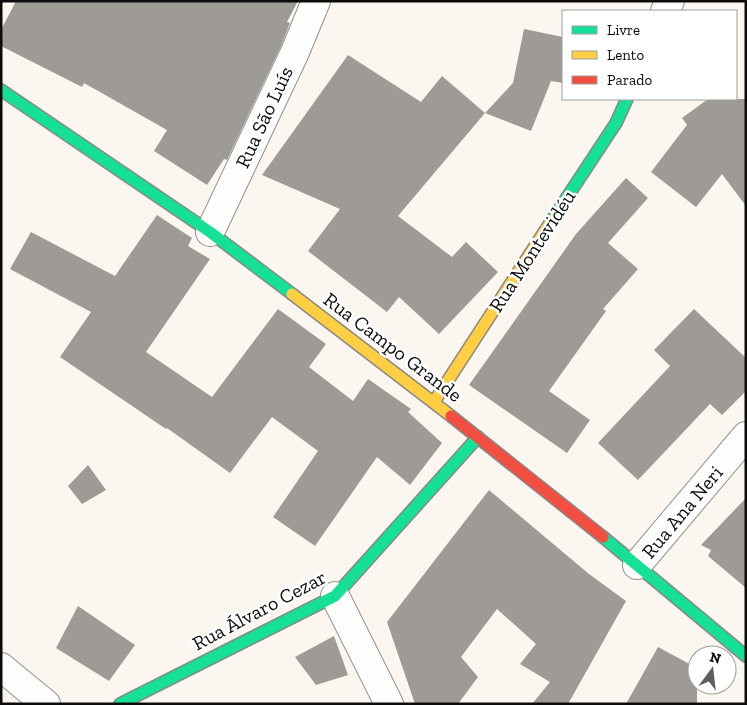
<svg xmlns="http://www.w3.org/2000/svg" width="747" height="705" font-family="'Zilla Slab',serif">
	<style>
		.building { fill: #9e9a96 }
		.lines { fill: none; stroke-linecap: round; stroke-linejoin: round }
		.street-casing { stroke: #94928f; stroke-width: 30 }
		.fast-casing { stroke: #8a8885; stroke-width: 14 }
		.slow-casing { stroke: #8a8885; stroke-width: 14 }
		.jam-casing { stroke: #8a8885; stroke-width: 14 }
		.street { stroke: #fefefd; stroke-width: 28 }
		.fast { stroke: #16e098; stroke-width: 11 }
		.slow { stroke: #ffcf43; stroke-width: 11 }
		.jam { stroke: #f24e42; stroke-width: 11 }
		.labels { text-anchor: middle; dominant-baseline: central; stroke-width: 5; stroke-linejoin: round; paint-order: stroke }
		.street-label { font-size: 20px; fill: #0c0c0c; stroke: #fff }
	</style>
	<rect width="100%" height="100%" fill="#fbf7f0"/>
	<path class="building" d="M16,1H298L287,22L290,23L281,46L227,160L224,159L207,185L154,151L167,130L84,83L82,87L1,46V30Z
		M524,29L563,37V83L551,81L531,131L485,113L513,83Z
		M348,55L421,102L442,76L485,113L398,216L452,257L466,242L498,272L439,334L399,297L387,312L308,251L340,209L262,175Z
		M708,99H746V206L722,174L696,207L651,172L687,125L682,118Z
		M626,178L648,198L608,243L638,269L603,309L606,311L549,391L590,420L567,453L469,385L576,234Z
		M157,215L192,238L188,246L210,259L146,352L212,397L278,309L326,344L309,367L353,401L368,379L411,409L408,412L442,443L410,485L377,457L315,546L273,517L318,451L272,417L230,473L167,428L166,429L60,357L91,312L10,269L31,232L115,276Z
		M694,309L746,358V391L722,415L710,404L638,480L598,443L670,366L654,350Z
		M88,465L106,490L82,504L68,486Z
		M489,490L589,574L626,601L568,704H532L550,682L520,664L536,644L497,609L461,657L478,677L458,704H415L387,622Z
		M746,498V588L708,556L711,550L701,545Z
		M78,606L135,645L109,681L56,648Z
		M334,636L348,675L316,685L295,657Z
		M658,647L697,668V704H626Z"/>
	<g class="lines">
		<defs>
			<path id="street" d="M665,11L670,1
				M210,232L295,52L316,1
				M637,565L746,436
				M335,596L389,704
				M1,667L46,704"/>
			<path id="fast" d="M1,90L210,232L292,294
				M552,220L616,123L627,99
				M603,537L746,656
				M120,704L335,596L478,437"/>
			<path id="slow" d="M292,294L451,416
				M434,402L552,220"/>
			<path id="jam" d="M451,416L603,537"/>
		</defs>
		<use href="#street" class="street-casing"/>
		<use href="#fast" class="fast-casing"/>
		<use href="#slow" class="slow-casing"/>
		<use href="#jam" class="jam-casing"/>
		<use href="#street" class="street"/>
		<use href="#fast" class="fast"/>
		<use href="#slow" class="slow"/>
		<use href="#jam" class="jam"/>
	</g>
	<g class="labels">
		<g class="street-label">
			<text transform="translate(264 117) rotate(-65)">Rua São Luís</text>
			<text transform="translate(532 251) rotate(-57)">Rua Montevidéu</text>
			<text transform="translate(393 347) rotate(37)">Rua Campo Grande</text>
			<text transform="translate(682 512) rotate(-50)">Rua Ana Neri</text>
			<text transform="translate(259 610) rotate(-28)">Rua Álvaro Cezar</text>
		</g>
	</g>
	<rect width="747" height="705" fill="none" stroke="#0c0c0c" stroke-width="5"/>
	<rect x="562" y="10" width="175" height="90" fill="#ffffff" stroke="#9e9e9e"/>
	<rect x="572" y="26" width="25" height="8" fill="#16e098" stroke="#9e9e9e"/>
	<text x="607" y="35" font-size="15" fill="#0c0c0c">Livre</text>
	<rect x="572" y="51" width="25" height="8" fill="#ffcf43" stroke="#9e9e9e"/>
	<text x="607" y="60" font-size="15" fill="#0c0c0c">Lento</text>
	<rect x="572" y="76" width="25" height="8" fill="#f24e42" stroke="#9e9e9e"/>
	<text x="607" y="85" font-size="15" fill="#0c0c0c">Parado</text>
	<g transform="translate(712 670) rotate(15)"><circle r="24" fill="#ffffff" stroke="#9e9e9e"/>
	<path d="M0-4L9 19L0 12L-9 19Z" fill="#605e5c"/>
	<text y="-8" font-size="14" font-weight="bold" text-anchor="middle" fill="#0c0c0c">N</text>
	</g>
</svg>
